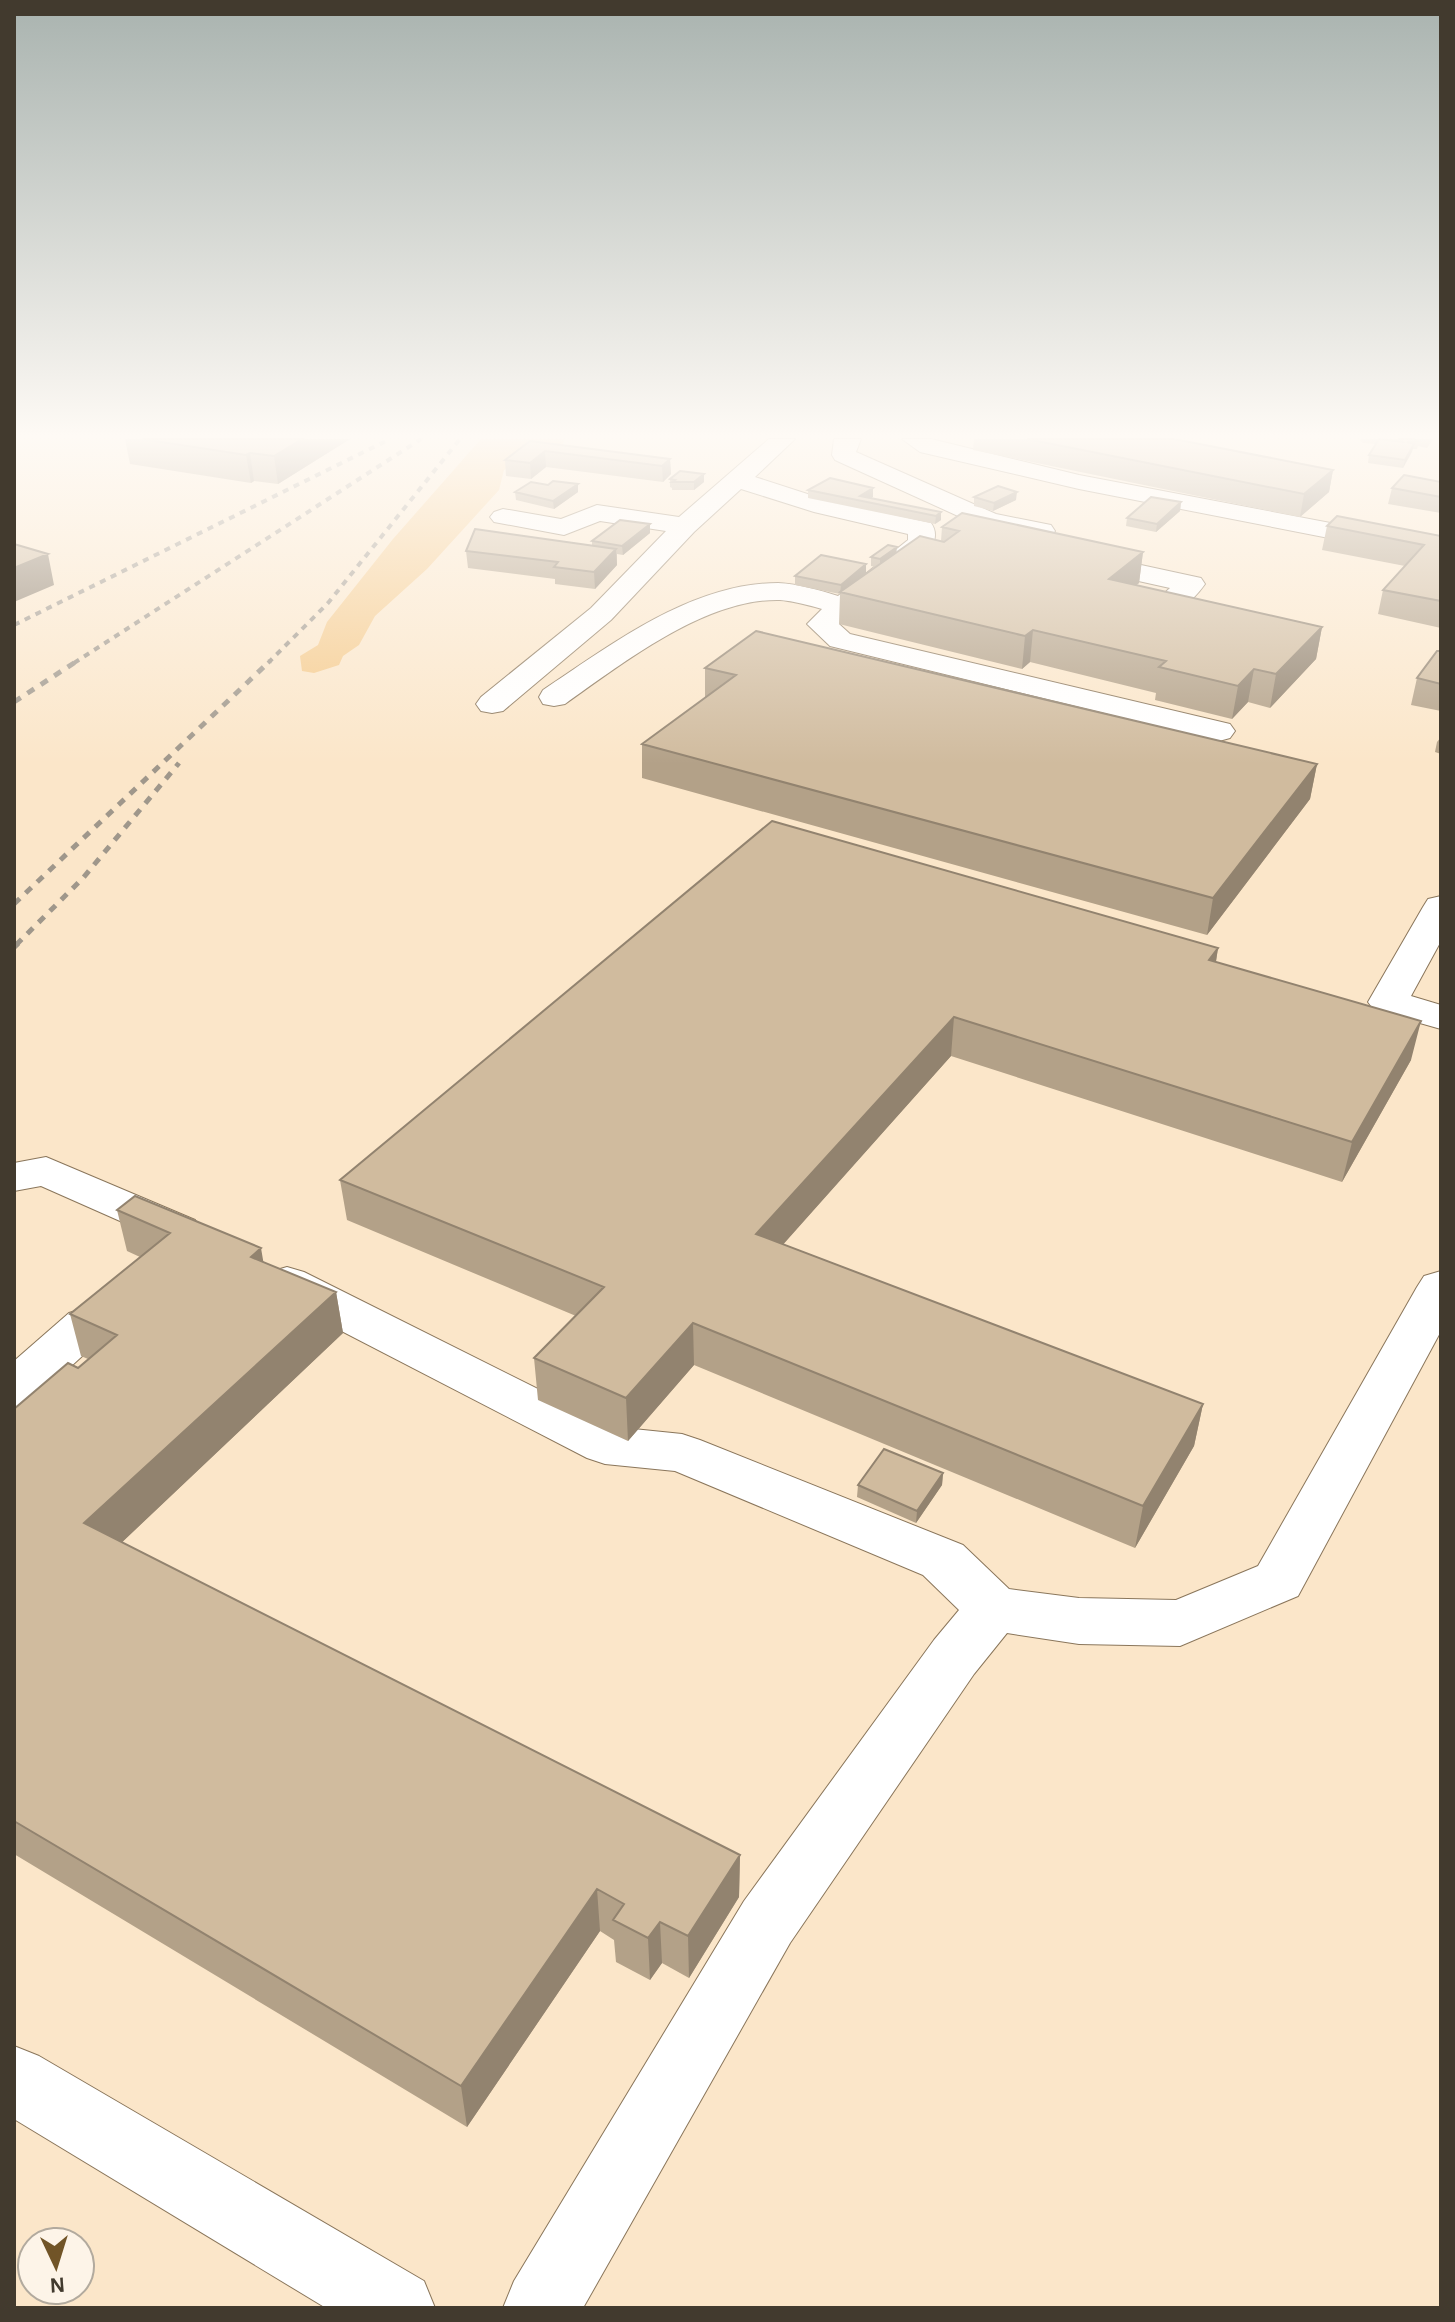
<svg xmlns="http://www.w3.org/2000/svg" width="1455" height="2322" font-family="'Alegreya Sans',sans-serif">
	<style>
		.built { fill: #fbe6c9; fill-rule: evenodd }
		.green { fill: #f5ca8b }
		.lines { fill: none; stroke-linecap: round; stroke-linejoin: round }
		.minor-casing { stroke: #8a765b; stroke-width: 2 }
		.minor { fill: #fff; fill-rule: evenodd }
		.rail-far2 { stroke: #9f978b; stroke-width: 4; stroke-dasharray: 6 6; stroke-linecap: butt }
		.rail-far1 { stroke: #9f978b; stroke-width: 5; stroke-dasharray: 8 8; stroke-linecap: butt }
		.rail { stroke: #9f978b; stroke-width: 6; stroke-dasharray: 10 10; stroke-linecap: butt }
		.wall { fill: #b3a188 }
		.shaded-wall { fill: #92836f }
		.building { fill: #d0bb9e; stroke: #92836f; stroke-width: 2 }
	</style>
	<rect width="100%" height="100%" fill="#fdf4e8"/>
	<path class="built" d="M14,439H1441V2308H14ZM32,2242H80V2290H32Z"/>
	<path class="green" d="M481,439H565L559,450L526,454L504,470L499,490L427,569L375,616L359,645L343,656L339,665L314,673L302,671L300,656L318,645L327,622L393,539Z"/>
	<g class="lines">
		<defs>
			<path id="minor" d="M769,439H795L755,477L829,501L931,523C937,531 936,541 930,549L839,624L850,634L1230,724L1235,731L1230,738L1219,741L830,646L807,624L822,609C808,605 794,601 780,600C706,598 623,663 565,704L554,706L543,704L539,697L543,690C611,645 691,583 778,583C798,584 819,590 838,596L908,540V534L814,512L741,489L694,532L611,620L503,711L492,713L481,711L476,704L481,697L591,608L666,531L600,521L564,535L494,522L490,517L494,512L503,509L561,519L597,505L679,517Z
				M861,439L856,452L996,514L1051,525L1055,531L1051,537L1042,539L980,526L835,460L832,455L834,439Z
				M902,439H931L1079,475L1441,544V560L1079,489L920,452Z
				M1081,552L1201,578L1205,584C1193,601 1169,623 1148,618L1144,612L1170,588L1071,566L1067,560L1071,554Z
				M1441,896V941L1411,996L1441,1005V1029L1374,1010L1368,1002L1423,907L1428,899Z
				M46,1157L195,1220L202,1230L195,1240L179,1245L163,1240L41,1186L14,1191V1163Z
				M287,1267L304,1272L614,1427L682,1434L700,1440L963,1545L1009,1589L1079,1598L1176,1600L1258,1566L1417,1287L1424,1276L1441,1271V1331L1298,1596L1180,1646L1079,1644L1007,1633L974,1674L790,1943L583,2308H503L514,2281L744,1901L934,1640L959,1610L923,1575L675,1471L605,1464L587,1458L270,1294L263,1283L270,1272Z
				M86,1308L103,1313L110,1325L103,1337L32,1402L14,1407V1361L69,1313Z
				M14,2046L39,2056L424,2281L435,2308H326L14,2119Z"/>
		</defs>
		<use href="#minor" class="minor-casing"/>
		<use href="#minor" class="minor"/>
		<path class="rail-far2" d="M14,625L390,439
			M74,663L421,439
			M268,663L328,603L460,439"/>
		<path class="rail-far1" d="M14,702L77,661
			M14,904L270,661
			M16,945L83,878L179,763"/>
		<path class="rail" d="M14,947L18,943"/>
	</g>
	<path class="wall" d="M125,439H350L278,484L254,481L251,483L130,464Z
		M974,439H1174L1333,470L1329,492L1300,517L973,450Z
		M1361,439H1433L1427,448L1418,446L1417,449H1412L1403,468L1368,463L1369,455L1376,444L1363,443L1360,440Z
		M530,441L670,459L671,474L663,482L546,467L531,479L506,476L505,460Z
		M704,474V482L694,490H672V488L670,487V479Z
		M1441,482V513L1388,504L1392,488Z
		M578,484V492L554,509L516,500L515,492L548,485Z
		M808,490L873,497L870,498L941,512V520L935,524L808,498Z
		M974,497L1016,500L993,511L974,506Z
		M1181,502L1180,511L1156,532L1126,526L1127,518Z
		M650,524V533L623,555L617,554V565L595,589L555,584V579L468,568L466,551L592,545V541Z
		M1327,526L1441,536V628L1378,614L1383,590L1405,566L1322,550Z
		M942,527L1143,552L1139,583L1136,585L1322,627L1316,659L1270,708L1248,702L1232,719L1155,700L1156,693L1030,662L1022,669L839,624L840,594L795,585V576L866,573L854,582L876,567L871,566V557L896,553L941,541Z
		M1441,651V711L1411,705L1417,678Z
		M705,668L1317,764L1310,799L1207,935L642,778V744L705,698Z
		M1441,737V754L1435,752L1437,742Z
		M1218,948L1216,962L1411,1060L1342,1182L951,1056L783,1244L1203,1404L1194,1446L1135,1548L694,1365L628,1441L538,1400L534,1358L576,1316L347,1220L340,1180Z
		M117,1210L263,1262L336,1292L343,1333L122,1542L740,1855L739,1897L689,1978L662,1963L650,1980L616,1962L614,1940L600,1931L467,2127L14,1854V1409L78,1368L88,1359L81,1356L70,1314L140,1257L127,1251Z
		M943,1473L942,1485L916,1523L857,1497L858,1485Z"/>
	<path class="shaded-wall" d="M302,439H350L278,484L274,456Z
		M1414,444L1412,452L1403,468L1405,460Z
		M545,451L546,467L531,479L530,463Z
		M250,453L254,481L251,483L246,455Z
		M670,459L671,474L663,482L662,466Z
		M1333,470L1329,492L1300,517L1304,494Z
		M704,474V482L694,490V482Z
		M578,484V492L554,509L553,501Z
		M873,488V497L864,502L860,496Z
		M1017,492L1016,500L993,511L994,503Z
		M1181,502L1180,511L1156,532L1157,524Z
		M941,512V520L935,524L936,516Z
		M650,524V533L623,555L622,546Z
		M897,547L896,556L880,568V559Z
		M616,549L617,565L595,589L594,572Z
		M1143,552L1139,583L1105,611L1109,579Z
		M48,554L54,585L14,602V568Z
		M866,564V573L840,594L841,585Z
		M1322,627L1316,659L1270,708L1276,674Z
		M1033,630L1030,662L1022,669L1025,636Z
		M1254,669L1248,702L1232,719L1238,686Z
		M1317,764L1310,799L1207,935L1213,898Z
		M1218,948L1212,986L1209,960Z
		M954,1017L951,1056L756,1275V1234Z
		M1421,1021L1411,1060L1342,1182L1352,1142Z
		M261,1248L268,1289L251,1257Z
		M336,1292L343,1333L97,1566L84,1523Z
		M693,1323L694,1365L628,1441L626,1398Z
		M1203,1404L1194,1446L1135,1548L1143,1506Z
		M943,1473L942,1485L916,1523L917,1511Z
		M740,1855L739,1897L689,1978L688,1936Z
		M597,1889L600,1931L467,2127L461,2086Z
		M660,1922L662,1963L650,1980L648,1938Z"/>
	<path class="building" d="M142,439H302L274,456L250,453L246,455Z
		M1027,439H1174L1333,470L1304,494Z
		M1379,439L1403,442L1400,439H1414L1419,441L1407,442L1414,444L1405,460L1369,455Z
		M530,441L670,459L662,466L545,451L530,463L505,460Z
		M680,471L704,474L694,482H672L675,480L670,479Z
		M1404,475L1441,482V497L1392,488Z
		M830,478L873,488L860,496L941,512L936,516L808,490Z
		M553,481L578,484L553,501L515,492L531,482L548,485Z
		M998,486L1017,492L994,503L974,497Z
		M1151,497L1181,502L1157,524L1127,518Z
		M962,513L1143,552L1109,579L1322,627L1276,674L1254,669L1238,686L1159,667L1166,661L1033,630L1025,636L840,592L920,536L944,542L959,531L942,527Z
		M1337,516L1441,536V601L1383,590L1424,545L1327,526Z
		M620,520L650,524L622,546L592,541Z
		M475,529L616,549L594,572L554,567L558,562L466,551Z
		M14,544L48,554L14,568Z
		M888,545L897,547L880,559L871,557Z
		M821,555L866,564L841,585L795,576Z
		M756,631L1317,764L1213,898L642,744L736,675L705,668Z
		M1437,651H1441V684L1417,678Z
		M772,821L1218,948L1209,960L1421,1021L1352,1142L954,1017L756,1234L1203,1404L1143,1506L693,1323L626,1398L534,1358L604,1287L340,1180Z
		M135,1196L261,1248L251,1257L336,1292L84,1523L740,1855L688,1936L660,1922L648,1938L613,1920L624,1904L597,1889L461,2086L14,1821V1409L68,1363L78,1368L117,1335L70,1314L170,1233L117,1210Z
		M884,1449L943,1473L917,1511L858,1485Z"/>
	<linearGradient id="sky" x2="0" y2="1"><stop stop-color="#a9b3af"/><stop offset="0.57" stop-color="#fefaf5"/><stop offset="1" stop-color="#fefaf5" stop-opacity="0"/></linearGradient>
	<rect width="1455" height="764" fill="url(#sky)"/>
	<rect width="1455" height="2322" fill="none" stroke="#423a2e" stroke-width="32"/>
	<g transform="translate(56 2266) rotate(176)"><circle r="38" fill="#fdf4e8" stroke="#b2aa9e" stroke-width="2"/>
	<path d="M0-6L14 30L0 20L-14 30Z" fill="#715427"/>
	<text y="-12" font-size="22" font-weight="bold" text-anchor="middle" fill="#423a2e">N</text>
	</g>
</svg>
